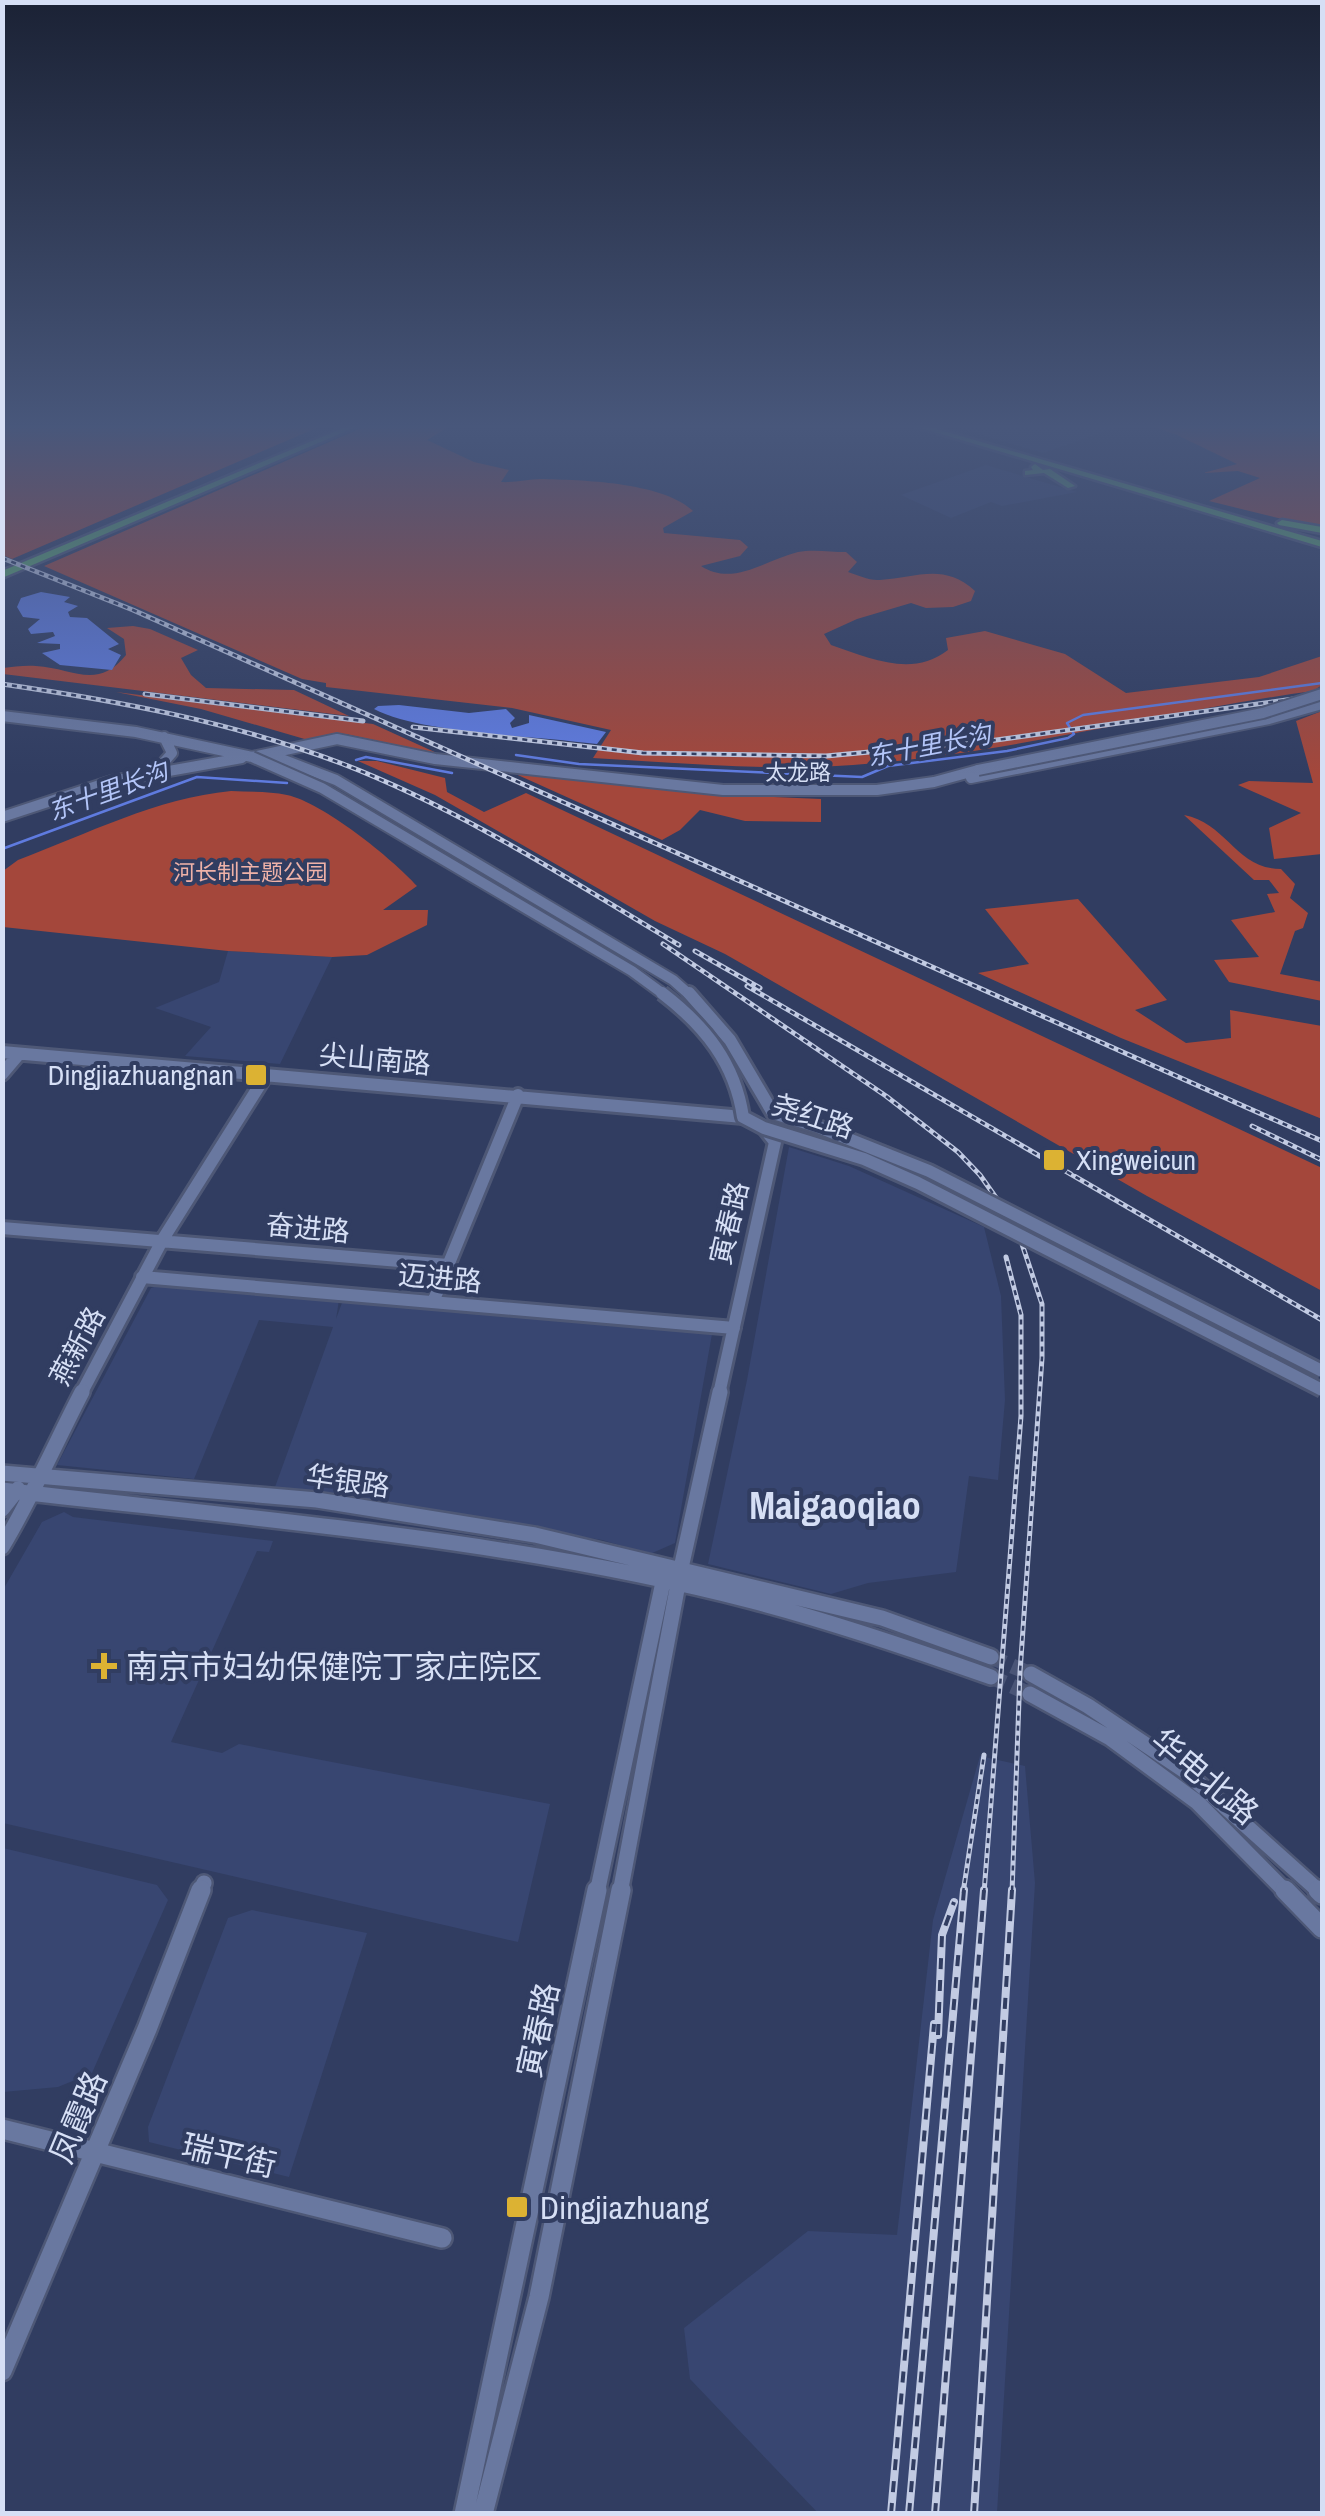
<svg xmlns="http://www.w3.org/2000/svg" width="1325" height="2516" font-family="'Archivo Narrow','Noto Sans SC',sans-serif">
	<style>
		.built { fill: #384671 }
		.green { fill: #a4473b }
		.water { fill: #5f7bdf }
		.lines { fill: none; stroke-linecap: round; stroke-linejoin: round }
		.stream { stroke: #5f7bdf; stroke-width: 2.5 }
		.secondary-tunnel { stroke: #4a5577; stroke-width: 15; stroke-dasharray: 15 8; stroke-linecap: butt }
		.secondary-far3-casing { stroke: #4e5876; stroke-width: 14 }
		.secondary-far2-casing { stroke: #4e5876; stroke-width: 18 }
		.secondary-far1-casing { stroke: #4e5876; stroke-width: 20 }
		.secondary-casing { stroke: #4e5876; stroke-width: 24 }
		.highway-casing { stroke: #4e5876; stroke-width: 5 }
		.secondary-far3 { stroke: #6978a0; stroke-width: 10 }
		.secondary-far2 { stroke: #6978a0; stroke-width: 12 }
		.secondary-far1 { stroke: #6978a0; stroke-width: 15 }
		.secondary { stroke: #6978a0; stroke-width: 19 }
		.highway { fill: #5eaa6e; fill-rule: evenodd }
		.rail-far1-casing { stroke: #c2cbe3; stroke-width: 5 }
		.rail-casing { stroke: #c2cbe3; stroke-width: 8 }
		.rail-far1 { stroke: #313d61; stroke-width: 2.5; stroke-dasharray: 5; stroke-linecap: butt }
		.rail { stroke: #313d61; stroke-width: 4; stroke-dasharray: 11; stroke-linecap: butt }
		.secondary-bridge-far1-casing { stroke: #4e5876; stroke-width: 14; stroke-linecap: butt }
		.secondary-bridge-casing { stroke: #4e5876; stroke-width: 18; stroke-linecap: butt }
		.secondary-bridge-far1 { stroke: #6978a0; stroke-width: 10 }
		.secondary-bridge { stroke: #6978a0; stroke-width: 12 }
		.poi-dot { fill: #dcb233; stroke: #313d61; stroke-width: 4 }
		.labels { text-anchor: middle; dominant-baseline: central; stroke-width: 8; stroke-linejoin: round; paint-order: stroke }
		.far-street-label { font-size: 22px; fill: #d6dff5; stroke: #313d61 }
		.far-park-label { font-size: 22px; fill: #efb2a8; stroke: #313d61 }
		.far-water-label { font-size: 25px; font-style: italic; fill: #b3c5f8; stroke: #313d61 }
		.street-label { font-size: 28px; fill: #d6dff5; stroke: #313d61 }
		.poi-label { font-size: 28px; fill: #d6dff5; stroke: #313d61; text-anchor: end }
		.near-poi-label { font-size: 32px; fill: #d6dff5; stroke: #313d61; text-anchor: start }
		.near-street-label { font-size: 32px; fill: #d6dff5; stroke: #313d61 }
		.district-label { font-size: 38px; font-weight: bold; fill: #d6dff5; stroke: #313d61 }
	</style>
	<rect width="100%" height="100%" fill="#313d61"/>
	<path class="built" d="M941,423H1130L1043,453Z
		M986,465L1077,492L1002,506L991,502L951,518L901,495Z
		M228,951L332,957L280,1064L185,1056L211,1027L155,1008L219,982Z
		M789,1147L849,1166L984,1227L1001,1296L1005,1400L998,1480L969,1476L956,1572L868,1583L831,1594L708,1564L747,1380Z
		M160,1285L339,1300L336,1319L343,1300L712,1334L675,1543L650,1554L602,1540L275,1487L333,1327L259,1320L194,1479L57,1465L151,1288Z
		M64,1512L73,1517L273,1541L269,1552L257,1551L171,1742L222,1753L239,1744L550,1804L518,1942L3,1823V1590L42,1522Z
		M980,1756L1025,1766L1035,1883L997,2513H818L690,2379L684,2328L808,2231L897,2235L933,1920Z
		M3,1848L157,1885L168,1900L92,2073L58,2087L3,2092Z
		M252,1910L367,1933L289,2177L149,2142L148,2127L228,1918Z"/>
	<path class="green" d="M2,423H328L12,559L3,555Z
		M373,423H455L427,440L474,462L509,470L501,482C514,483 527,479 541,479C581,480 663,482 693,511L663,528L664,533L740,540L748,547L740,556L701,566C733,587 765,560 798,552C813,549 831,552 846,552L857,562L848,572C858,575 869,581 880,580C916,578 943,562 975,591L971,601L953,607L926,608L911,603L857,619L824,634L831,645C870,658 912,678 948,650L946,638L985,631L1065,654L1126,693L1259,677L1322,656V685L1313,691C1159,712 1008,754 853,765C766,771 679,763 593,758L611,730L512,708L326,687V683L302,679L44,566Z
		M1130,423H1322V529L1209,501L1260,478L1238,471L1203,473L1237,464L1177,435L1148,425L1125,426Z
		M133,626L150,629L198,650L181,658L191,675L206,688L294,690L349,716L3,674V668C13,667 25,665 36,666C73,668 97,691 126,655L124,639L107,628Z
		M116,692L373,724L439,754L345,734L308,740L201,709Z
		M1322,711V854L1274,859L1269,828L1301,813L1238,785L1249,781L1313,783L1296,721Z
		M358,761H377L445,778L447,792L484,812L526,793L1322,1168V1291L1147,1196L725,954L655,921L435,795Z
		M509,771L704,794L821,799V822L745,821L700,810L680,830L662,840Z
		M231,791C249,792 269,791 287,795C322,802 393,859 417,886L383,910H428L427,925L367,955L332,957L228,951L3,927V871L18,860C87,834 157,798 231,791Z
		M1184,815C1227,823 1236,869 1281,869L1295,884L1290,898L1308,913L1303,928L1295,931L1280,974L1322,982V1001L1229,982L1214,960L1259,957L1231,920L1275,912L1267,894L1279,893L1269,880H1254Z
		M1078,899L1167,1000L1135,1010L1186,1043L1231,1038L1230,1010L1322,1026V1119L1121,1038L978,973L1029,964L985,909Z"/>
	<path class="water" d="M41,592L70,597L64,602L78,606L68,612L70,617L87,618L119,644L108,649L121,655L112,670L60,665L42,653L60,649V644L37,643L55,636L53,632L31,634L28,629L40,619L23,617L17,607L21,598Z
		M399,705L469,713L506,709L515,718L510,723L512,728L529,723V715L606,732L597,744L578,742C525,736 417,732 374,709L378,706Z"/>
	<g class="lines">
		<path class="stream" d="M516,755L579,764L862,777L888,766L1007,751L1068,738L1074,734L1067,723L1083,715L1322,683
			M356,760L366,757L452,773
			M2,849L197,777L287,783"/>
		<path class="secondary-tunnel" d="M991,1657L1031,1674
			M991,1677L1030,1694"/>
		<defs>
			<path id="secondary-far3" d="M2,716L136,732L252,757L337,739L435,759L723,790H877L934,782L978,770
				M271,755L336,780L673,980L691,996
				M157,770L172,753L164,737
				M971,778L1269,719L1322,704
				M2,817L112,781L242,758"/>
			<path id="secondary-far2" d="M689,993L730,1040L773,1113L816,1126
				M2,1052L743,1117
				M2,1074L19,1054
				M2,1228L448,1265
				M142,1277L734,1328
				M433,1302L518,1095
				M81,1394L163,1239L266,1075
				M719,1394L775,1142L764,1128"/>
			<path id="secondary-far1" d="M2,1473L317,1500L535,1535L882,1618L991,1657
				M2,1490C252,1519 508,1538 752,1601C833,1622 912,1649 991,1677
				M2,1509L18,1489
				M2,1547C32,1497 55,1444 82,1392
				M1031,1674L1088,1706L1185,1771L1321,1893
				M1030,1694L1110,1738L1197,1802L1287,1893
				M200,1893L204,1883
				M597,1893L663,1582L667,1579
				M620,1893L681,1568L720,1392"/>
			<path id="secondary" d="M1285,1890L1322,1928
				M1318,1890L1322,1894
				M2,2129L442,2238
				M2,2371L147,2029L201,1890
				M464,2514L597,1890
				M483,2514L539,2297L621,1890"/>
			<path id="highway" d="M355,423H365L2,578V571Z
				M904,423H916L1322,541V547Z
				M1035,464L1043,470L1050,469L1075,486L1068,488L1044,473L1025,475V471L1033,470L1031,467Z
				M1282,520L1322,527V533L1279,525L1277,523Z"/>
		</defs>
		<use href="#secondary-far3" class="secondary-far3-casing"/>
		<use href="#secondary-far2" class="secondary-far2-casing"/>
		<use href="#secondary-far1" class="secondary-far1-casing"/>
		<use href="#secondary" class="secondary-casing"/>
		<use href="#highway" class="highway-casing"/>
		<use href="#secondary-far3" class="secondary-far3"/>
		<use href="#secondary-far2" class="secondary-far2"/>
		<use href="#secondary-far1" class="secondary-far1"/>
		<use href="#secondary" class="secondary"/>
		<use href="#highway" class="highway"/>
		<defs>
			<path id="rail-far1" d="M2,558L133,610L1322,1141
				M2,684C118,701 233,722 343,764C462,810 570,880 679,945
				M145,694L363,721
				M413,727L643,753L826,756L989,741L1322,695
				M663,944L886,1096L958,1152L980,1175L1016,1226L1042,1304V1358L1020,1672L1012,1893
				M695,951L760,988
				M747,986L1322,1320
				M1252,1126L1322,1160
				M963,1893L984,1755
				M984,1893L1021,1416V1315L1006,1257"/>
			<path id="rail" d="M938,2035L942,1935L954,1902
				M891,2514L934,2024
				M909,2514L964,1890
				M935,2514L984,1890
				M974,2514L1012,1890"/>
		</defs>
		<use href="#rail-far1" class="rail-far1-casing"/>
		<use href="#rail" class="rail-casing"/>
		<use href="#rail-far1" class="rail-far1"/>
		<use href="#rail" class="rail"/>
		<defs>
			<path id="secondary-bridge-far1" d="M252,757L322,788L632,971L666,996
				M978,770L1263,713L1322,694"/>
			<path id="secondary-bridge" d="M662,993C705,1026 735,1063 743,1117L764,1128L864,1159L918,1183L1322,1390
				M816,1126L929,1171L1322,1371"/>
		</defs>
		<use href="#secondary-bridge-far1" class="secondary-bridge-far1-casing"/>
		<use href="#secondary-bridge" class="secondary-bridge-casing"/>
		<use href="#secondary-bridge-far1" class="secondary-bridge-far1"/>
		<use href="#secondary-bridge" class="secondary-bridge"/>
	</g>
	<linearGradient id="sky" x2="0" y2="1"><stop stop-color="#1b2235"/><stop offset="0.55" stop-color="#48577b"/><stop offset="1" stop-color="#48577b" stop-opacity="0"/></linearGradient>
	<rect width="1325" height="775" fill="url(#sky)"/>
	<g class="poi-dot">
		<rect x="244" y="1063" width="24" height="24" rx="5"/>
		<rect x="1042" y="1148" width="24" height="24" rx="5"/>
		<path d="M99 1651h10v10h10v10h-10v10h-10v-10h-10v-10h10z"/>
		<rect x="505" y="2195" width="24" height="24" rx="5"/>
	</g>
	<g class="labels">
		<g class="far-street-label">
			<text x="798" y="772">太龙路</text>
		</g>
		<g class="far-park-label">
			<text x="250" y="872">河长制主题公园</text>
		</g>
		<g class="far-water-label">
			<text transform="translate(929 745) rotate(-11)">东十里长沟</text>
			<text transform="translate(108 791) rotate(-20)">东十里长沟</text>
		</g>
		<g class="street-label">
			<text transform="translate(375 1059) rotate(5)">尖山南路</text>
			<text transform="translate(813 1116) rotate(18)">尧红路</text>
			<text transform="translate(729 1223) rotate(-77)">寅春路</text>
			<text transform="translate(308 1228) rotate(5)">奋进路</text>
			<text transform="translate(440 1278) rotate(5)">迈进路</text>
			<text transform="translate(77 1346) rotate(-62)">燕新路</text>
			<text transform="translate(348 1481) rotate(8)">华银路</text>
		</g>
		<g class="poi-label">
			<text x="234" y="1075">Dingjiazhuangnan</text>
			<text x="1076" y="1160" text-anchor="start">Xingweicun</text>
		</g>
		<g class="near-poi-label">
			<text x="126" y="1666">南京市妇幼保健院丁家庄院区</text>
			<text x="540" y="2207">Dingjiazhuang</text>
		</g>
		<g class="near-street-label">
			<text transform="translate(1205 1776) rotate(40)">华电北路</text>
			<text transform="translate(538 2030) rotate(-78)">寅春路</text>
			<text transform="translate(78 2117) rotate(-67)">凤霞路</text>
			<text transform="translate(229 2155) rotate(13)">瑞平街</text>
		</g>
		<g class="district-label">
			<text x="835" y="1505">Maigaoqiao</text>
		</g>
	</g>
	<rect width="1325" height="2516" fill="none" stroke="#d6dff5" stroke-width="10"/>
</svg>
